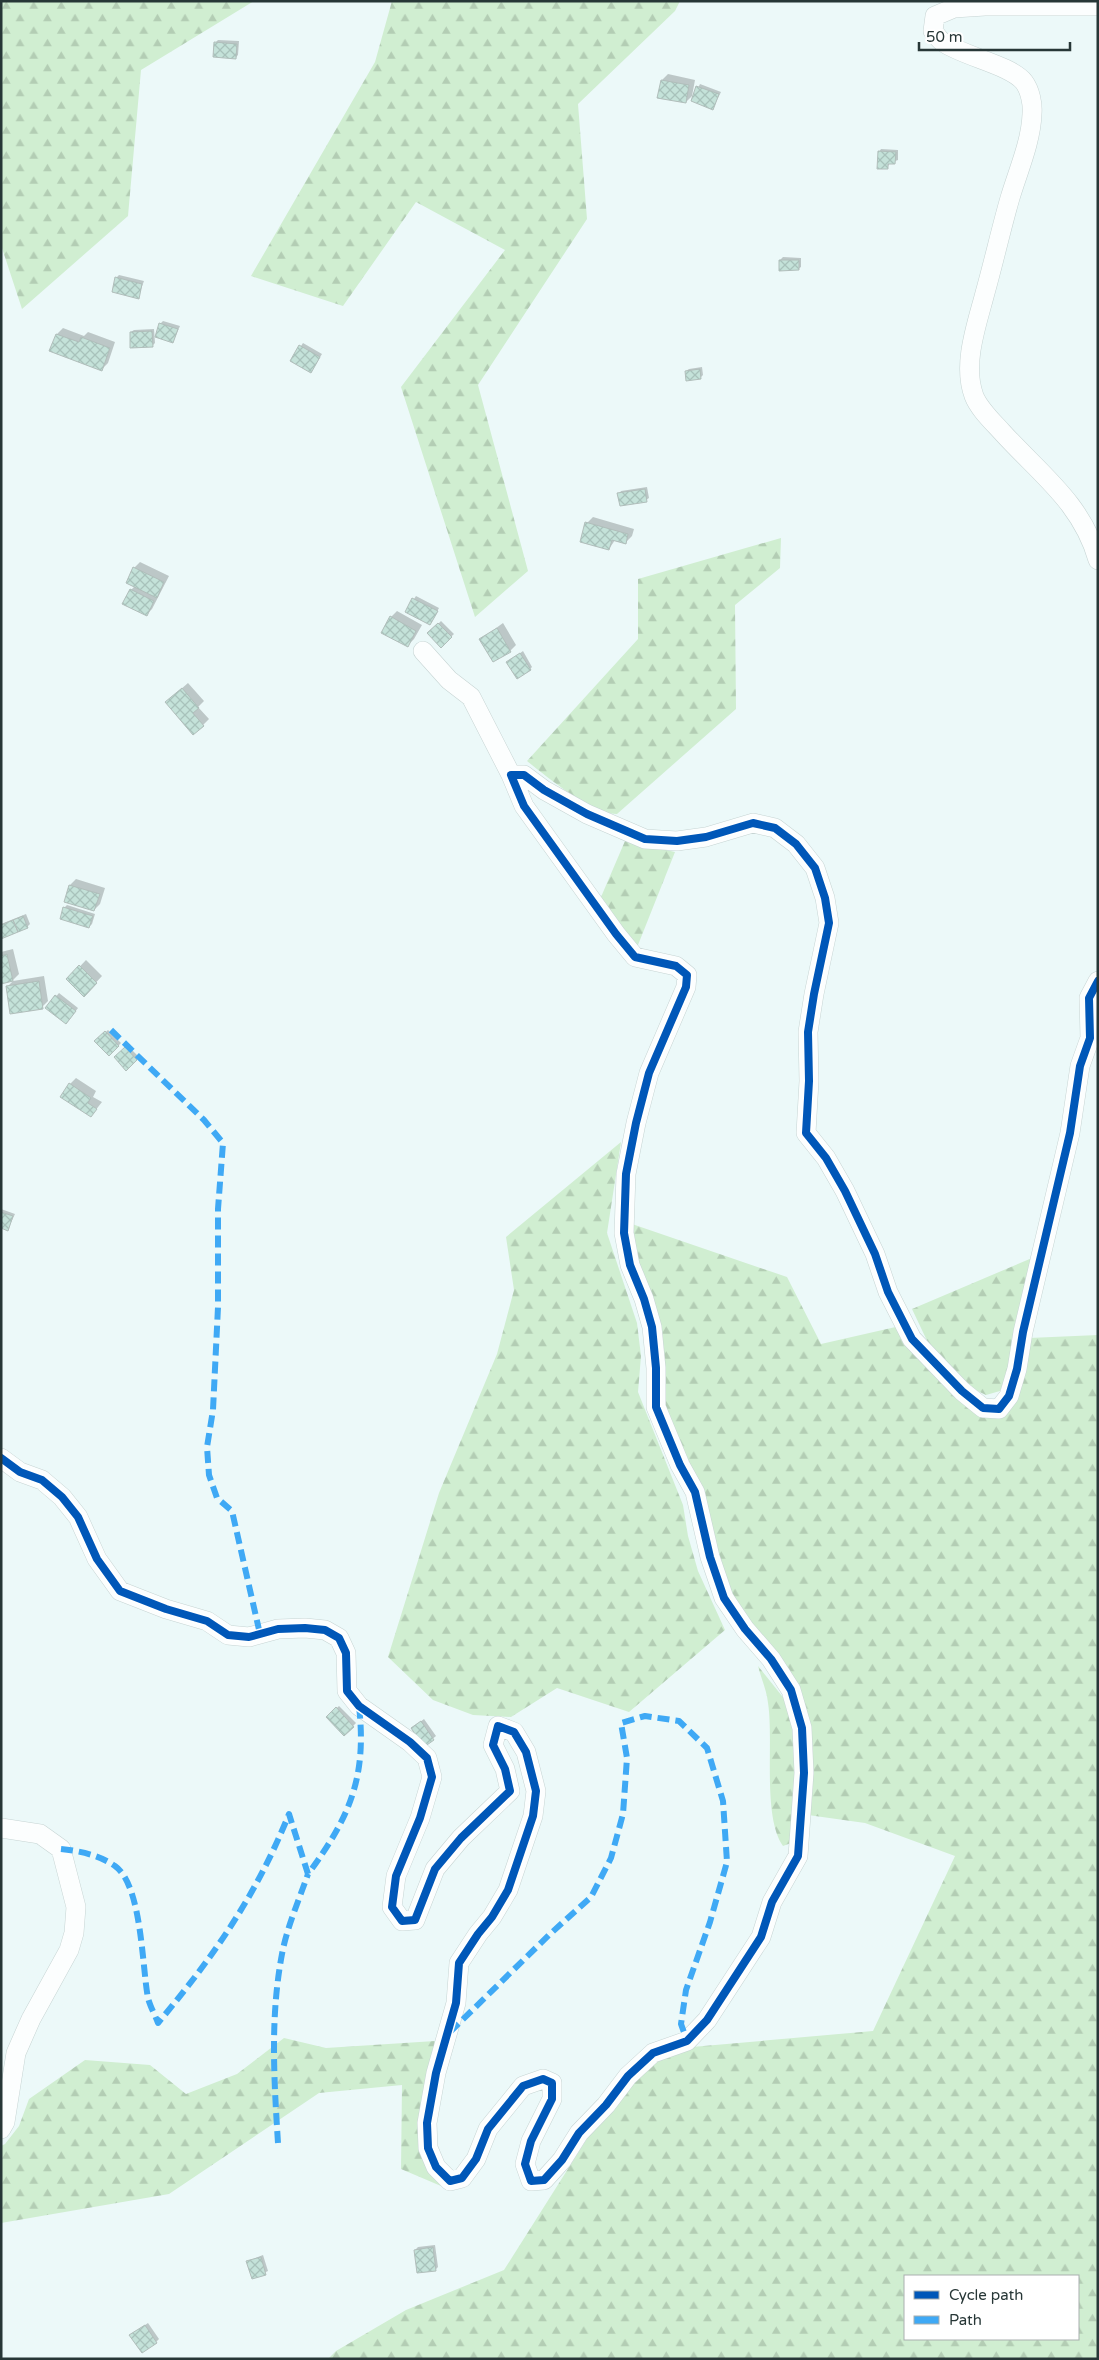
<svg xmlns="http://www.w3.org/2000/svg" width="1099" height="2360" font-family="'Varela Round',sans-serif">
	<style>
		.forest { fill: url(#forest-firs); fill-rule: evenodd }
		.shadow { fill: #0003 }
		.building { fill: url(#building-cross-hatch); stroke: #b1bebb }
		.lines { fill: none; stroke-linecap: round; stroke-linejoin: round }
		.street-casing { stroke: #c6d4d3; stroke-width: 20 }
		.street { stroke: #fcfefe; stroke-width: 19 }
		.quiet { stroke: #3fa9f5; stroke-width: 6; stroke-dasharray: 12 6; stroke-linecap: butt }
		.cycleway-casing { stroke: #fff; stroke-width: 11 }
		.cycleway { stroke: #0057b8; stroke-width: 8 }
	</style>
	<defs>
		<pattern id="forest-firs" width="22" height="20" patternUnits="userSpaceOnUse" patternTransform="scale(1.25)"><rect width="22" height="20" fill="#d0eed1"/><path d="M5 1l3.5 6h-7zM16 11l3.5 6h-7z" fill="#b3cdb4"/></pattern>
		<pattern id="building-cross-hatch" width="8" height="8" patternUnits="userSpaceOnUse" patternTransform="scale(1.25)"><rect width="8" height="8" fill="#c4e2d9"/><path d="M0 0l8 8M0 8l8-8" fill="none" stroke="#a8c2bb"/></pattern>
	</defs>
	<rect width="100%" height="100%" fill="#ecf9f9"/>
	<path class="forest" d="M1,1H254L141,70L128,216L22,309L1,245Z
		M392,1H680L675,11L578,104L587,219L478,385L528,571L475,617L401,387L505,250L416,202L343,306L251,276L375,62Z
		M781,538L780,568L735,605L736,709L617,814C593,815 547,777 527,761L638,639V579Z
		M625,841L675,852L636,950L598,904Z
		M621,1142L607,1233L637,1323L641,1356L638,1392L683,1505L688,1536L698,1571L725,1630L629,1712L557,1688L511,1717L473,1715L433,1700L388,1657L439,1493L497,1354L514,1290L506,1237Z
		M632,1224L787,1277L821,1344L900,1326L1002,1416L1029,1338L1098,1335V2359H328L336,2351L406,2310L504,2270L590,2134L635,2081L659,2058L692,2047L873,2031L955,1856L865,1823L808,1815L812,1770V1730L797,1688L730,1593L686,1457L664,1410L631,1260ZM905,2276H1078V2339H905Z
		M1032,1258L1006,1377L1000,1391L986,1395L969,1387L930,1347L912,1309Z
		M758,1666L786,1701L798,1737L791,1843L783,1846C762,1816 774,1741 768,1703C767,1691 761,1678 758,1666Z
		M284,2038L326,2048L435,2041L420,2145L426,2167L441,2186L401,2169L402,2085L319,2093L169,2194L1,2223V2146L5,2144L19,2126L29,2099L85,2060L150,2065L186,2094L237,2074Z"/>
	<path class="shadow" d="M218,40L239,41L238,55L235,58L216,42Z
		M668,74L695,80L692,96L686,102L662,80Z
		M700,84L721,92L713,108L692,101Z
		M881,149L898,150V160L890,163L887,168L879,152Z
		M783,257L801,258V267L798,269L780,260Z
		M119,275L144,281L138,297L116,278Z
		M163,321L180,326L173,342L160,324Z
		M63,328L84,336L88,332L115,342L108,363L102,369L51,351L57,334Z
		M154,329L155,343L152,346L131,332L134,330Z
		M303,343L322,354L313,369L291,361Z
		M702,367L703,375L700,378L686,371L689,369Z
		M647,487L649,498L646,500L619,494L621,491Z
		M593,517L634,529L632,536L626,542L615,540L609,549L587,523Z
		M140,562L169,576L152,609L146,615L131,590L135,586L134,568Z
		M416,596L439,608L430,624L406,611Z
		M397,611L422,625L414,639L408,645L391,617Z
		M441,621L454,634L441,646L429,633Z
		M503,623L516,645L510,651L481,639Z
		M523,651L532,667L530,669L508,662Z
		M188,683L204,701L198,707L209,719L203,725L173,696Z
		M76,879L105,888L100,904L94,910L65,901L70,885Z
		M67,905L95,914L92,924L89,927L64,908Z
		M26,914L30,924L27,927L1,938V924Z
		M13,949L19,974L13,980L1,983V952Z
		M86,960L102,976L90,989L68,979Z
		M44,976L48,1001L42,1007L7,987L13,981Z
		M59,993L78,1008L69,1020L47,1007Z
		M108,1030L121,1043L109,1055L96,1041Z
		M128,1046L139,1057L126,1069L116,1058Z
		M76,1078L96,1091L93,1097L102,1102L91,1116L70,1084Z
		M1,1209L15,1214L8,1229L1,1227Z
		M339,1706L356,1723L344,1735L327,1717Z
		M424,1719L436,1736L424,1746L415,1726Z
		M435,2245L438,2267L435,2270L415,2250L418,2247Z
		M263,2255L268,2271L253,2278L248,2261Z
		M148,2323L159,2339L156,2342L133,2333Z"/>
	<path class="building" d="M214,42L237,44L236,59L213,57Z
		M661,80L689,85L686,103L657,98Z
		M696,86L719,94L713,110L691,101Z
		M878,151L896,152L895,164H888V169H877Z
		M779,260H799V270L779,271Z
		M115,277L142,284L139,299L112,292Z
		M159,323L178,329L173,343L155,337Z
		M152,331L153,347L130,348V332Z
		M56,334L79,342L81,337L110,348L102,371L49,351Z
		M299,345L320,357L311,373L290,361Z
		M700,369L701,379L686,381L685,371Z
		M645,489L647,502L620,506L617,493Z
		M585,522L628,534L626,544L612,540L609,550L580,542Z
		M133,567L164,582L157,598L126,583Z
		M130,589L154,601L147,616L122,604Z
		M412,598L438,611L430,625L405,612Z
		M390,616L416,631L408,647L381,633Z
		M438,623L452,637L441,648L427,633Z
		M497,628L511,652L493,662L479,639Z
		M520,653L531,670L517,679L506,662Z
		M182,688L199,708L193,713L204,726L193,735L165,702Z
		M69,885L100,894L94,911L64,902Z
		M63,907L93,916L89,928L60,919Z
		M23,916L28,928L18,932L13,920Z
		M13,920L18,932L1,939V925Z
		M7,954L13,981L1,984V956Z
		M79,965L97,983L84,997L66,979Z
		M39,981L43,1009L10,1014L6,986Z
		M55,995L76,1011L66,1024L45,1008Z
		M105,1031L119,1046L109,1056L94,1041Z
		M125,1047L137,1060L126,1071L114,1057Z
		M69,1083L91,1098L88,1103L97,1109L91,1117L60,1097Z
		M1,1212L13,1216L8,1231L1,1228Z
		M336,1707L354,1727L344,1736L326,1717Z
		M421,1721L434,1740L424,1747L411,1728Z
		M433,2247L436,2271L417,2273L414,2250Z
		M261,2257L266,2275L252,2279L246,2261Z
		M145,2325L157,2343L142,2353L129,2335Z"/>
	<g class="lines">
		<defs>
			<path id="street" d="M1098,6H985L954,8L935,16L933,31C936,34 939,40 943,42C962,56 1011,65 1024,82C1030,90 1033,104 1032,114C1031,142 1018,171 1010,198C1001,229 994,261 985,293C977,324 962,364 974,396C979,409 993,422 1002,432C1040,474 1082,503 1098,560
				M423,651L449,680L471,697L511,775
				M1,1458L20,1472L42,1480L62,1497L78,1517L97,1559L120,1591L166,1609L207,1621L228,1635L249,1637L278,1629L305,1628L325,1630L339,1638L346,1653L347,1691L359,1706L410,1742L427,1758L432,1777L420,1818L396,1876L392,1907L402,1921L415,1920L435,1869L461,1838L510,1791L505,1769L493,1745L498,1726L514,1732L526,1752L536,1791L533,1816L508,1890L492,1917L478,1934L459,1963L456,2003L436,2073L427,2123L428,2148L436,2167L450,2181L462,2178L476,2159L488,2129L523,2086L543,2079L552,2083V2099L531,2141L525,2164L531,2181L544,2180L562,2160L579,2133L606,2105L628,2076L653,2053L687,2041L707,2020L761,1937L772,1902L798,1856L804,1773L802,1728L791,1690L771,1659L745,1629L724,1598L710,1557L695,1492L680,1465L656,1407V1368L652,1327L644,1299L630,1265L624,1233L626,1174L636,1123L649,1073L686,987L687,975L676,966L635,957L616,934L524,806L511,775H524L544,790L587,814L645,839L677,841L706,837L753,823L775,828L796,844L815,868L825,898L829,923L814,994L808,1032L809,1081L806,1133L826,1158L845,1191L875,1254L888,1292L912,1339L962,1391L983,1408L999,1409L1009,1396L1017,1369L1023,1332L1070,1133L1080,1066L1090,1038L1089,998L1098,981
				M1,1828L40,1834L61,1849L76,1907L74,1933L69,1950L31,2019L16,2053L5,2122L1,2129"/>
		</defs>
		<use href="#street" class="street-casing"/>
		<use href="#street" class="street"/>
		<path class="quiet" d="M111,1030L204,1120L223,1143L218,1209V1307L213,1410L207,1447L209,1475L217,1498L232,1511L260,1634
			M61,1849C80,1851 99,1855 115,1866C142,1885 142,1967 148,1998C150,2006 155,2015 158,2023C214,1956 256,1896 289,1814L308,1874C350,1817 367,1777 359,1706
			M450,2032L549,1935L591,1897L611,1858L623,1814L627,1758L621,1723L645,1716L679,1721L707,1748L723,1801L727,1862L710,1922L686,1990L681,2024L687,2041
			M278,2143C274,2080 270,2017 282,1954C287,1927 299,1900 308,1874"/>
		<defs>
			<path id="cycleway" d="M1,1458L20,1472L42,1480L62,1497L78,1517L97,1559L120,1591L166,1609L207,1621L228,1635L249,1637L278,1629L305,1628L325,1630L339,1638L346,1653L347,1691L359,1706L410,1742L427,1758L432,1777L420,1818L396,1876L392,1907L402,1921L415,1920L435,1869L461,1838L510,1791L505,1769L493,1745L498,1726L514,1732L526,1752L536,1791L533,1816L508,1890L492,1917L478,1934L459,1963L456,2003L436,2073L427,2123L428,2148L436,2167L450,2181L462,2178L476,2159L488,2129L523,2086L543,2079L552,2083V2099L531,2141L525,2164L531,2181L544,2180L562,2160L579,2133L606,2105L628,2076L653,2053L687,2041L707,2020L761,1937L772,1902L798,1856L804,1773L802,1728L791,1690L771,1659L745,1629L724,1598L710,1557L695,1492L680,1465L656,1407V1368L652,1327L644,1299L630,1265L624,1233L626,1174L636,1123L649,1073L686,987L687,975L676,966L635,957L616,934L524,806L511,775H524L544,790L587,814L645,839L677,841L706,837L753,823L775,828L796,844L815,868L825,898L829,923L814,994L808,1032L809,1081L806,1133L826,1158L845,1191L875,1254L888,1292L912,1339L962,1391L983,1408L999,1409L1009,1396L1017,1369L1023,1332L1070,1133L1080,1066L1090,1038L1089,998L1098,981"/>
		</defs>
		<use href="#cycleway" class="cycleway-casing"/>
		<use href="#cycleway" class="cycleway"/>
	</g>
	<rect width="1099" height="2360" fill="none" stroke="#273737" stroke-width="5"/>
	<rect x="904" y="2275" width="175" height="65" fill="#ffffff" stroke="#a9afaf"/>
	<rect x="914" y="2291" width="25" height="8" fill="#0057b8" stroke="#a9afaf"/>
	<text x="949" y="2300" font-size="15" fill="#273737">Cycle path</text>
	<rect x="914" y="2316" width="25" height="8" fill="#3fa9f5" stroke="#a9afaf"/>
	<text x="949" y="2325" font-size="15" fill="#273737">Path</text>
	<path d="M919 42v8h151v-8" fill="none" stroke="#273737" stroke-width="2.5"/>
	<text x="926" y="42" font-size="15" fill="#273737" stroke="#ffffff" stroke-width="4" paint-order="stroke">50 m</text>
</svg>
